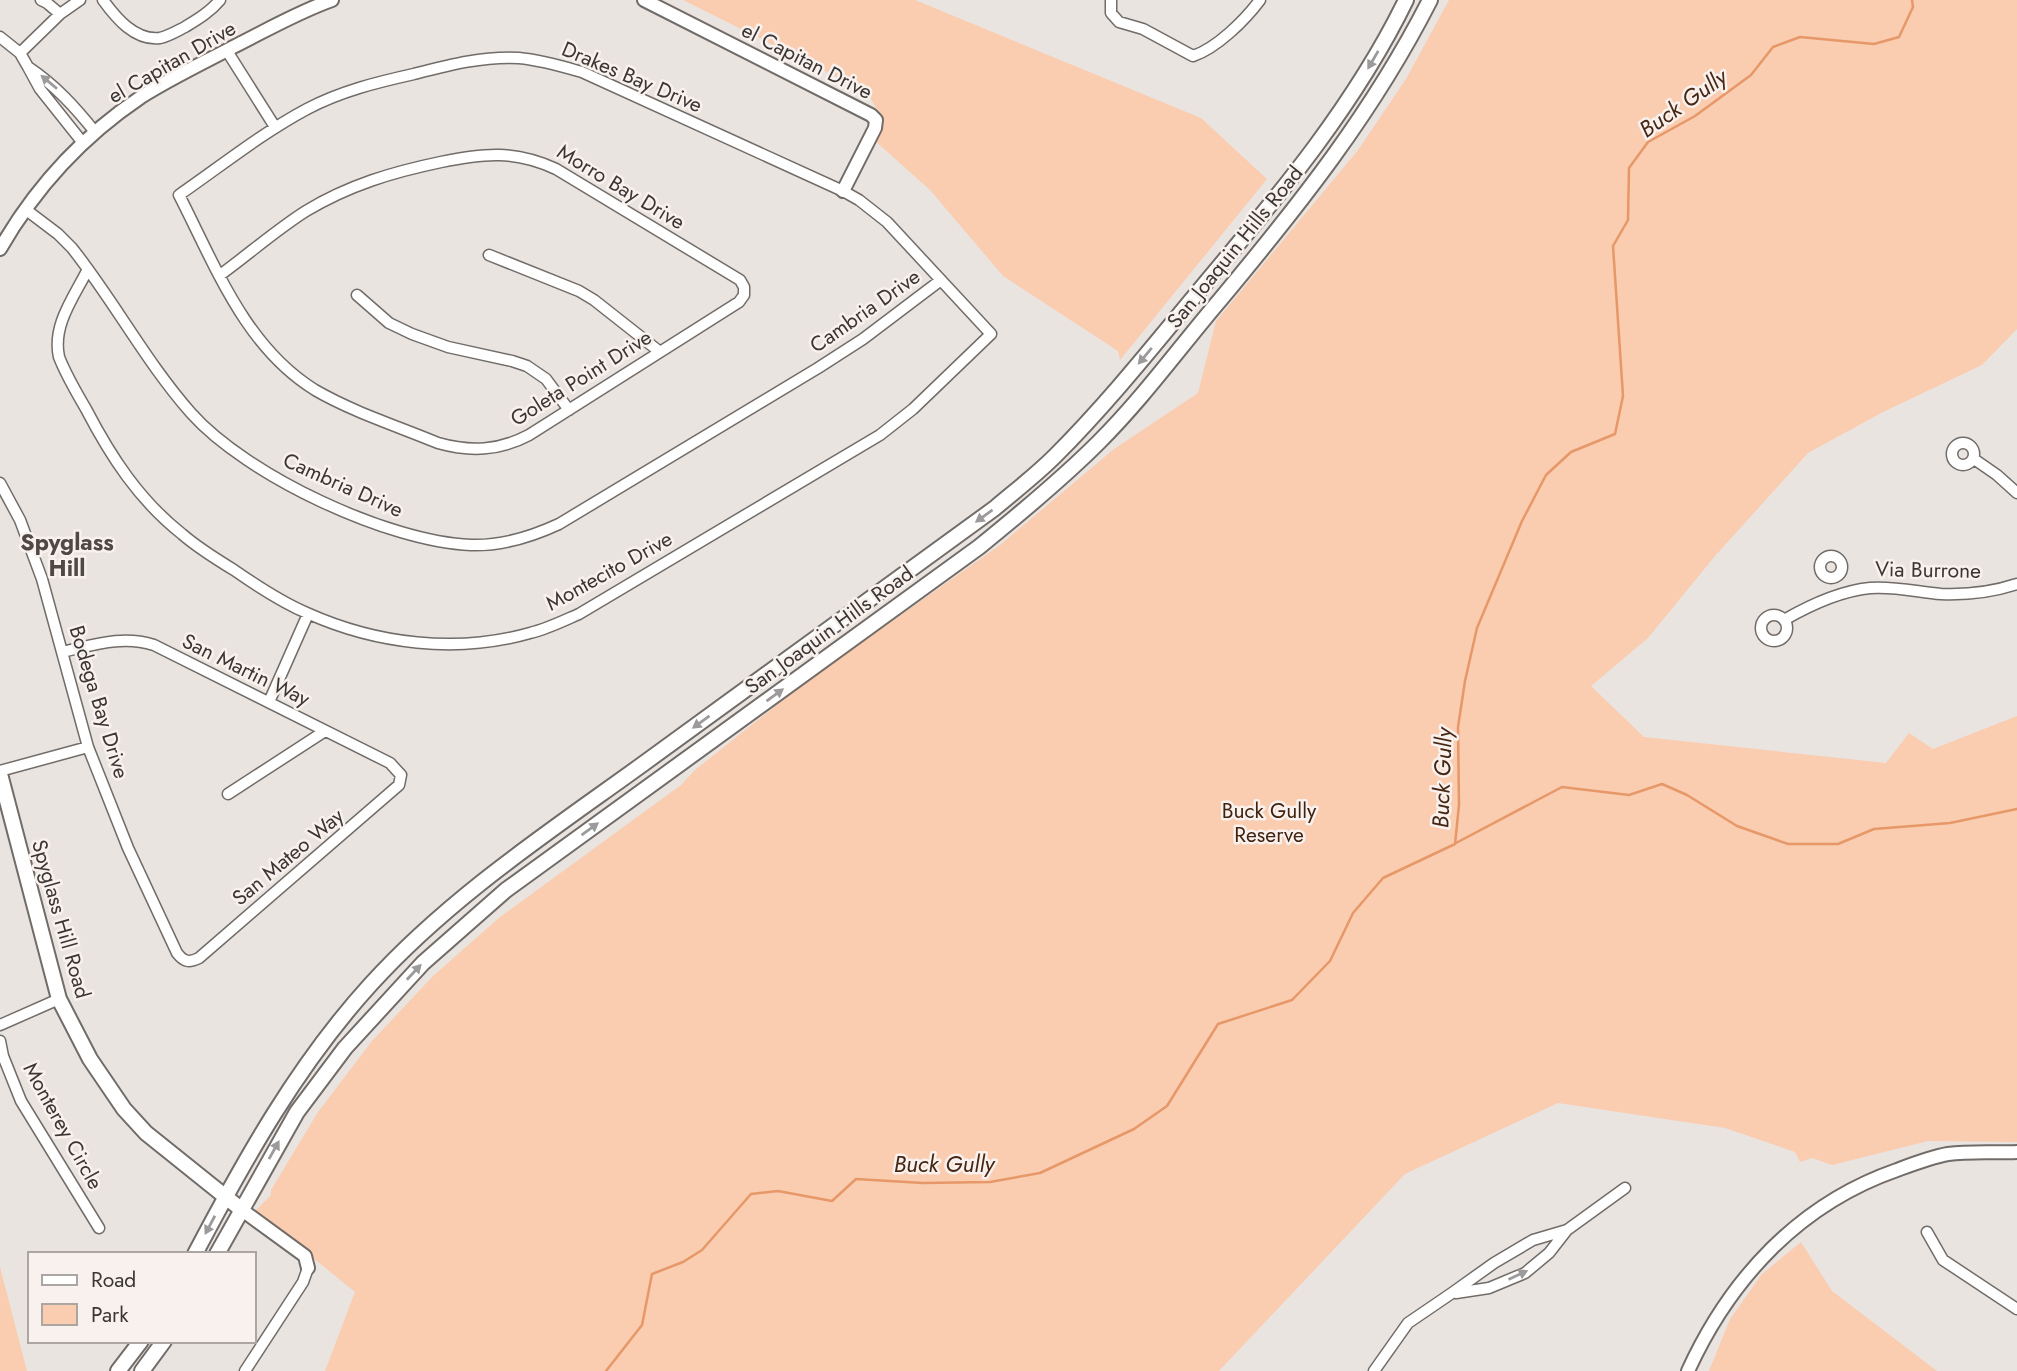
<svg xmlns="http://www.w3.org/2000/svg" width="2017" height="1371" font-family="Jost,sans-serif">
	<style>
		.green { fill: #faccb0 }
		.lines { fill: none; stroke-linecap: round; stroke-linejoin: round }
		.stream { stroke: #e69868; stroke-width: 2.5 }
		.minor-casing { stroke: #726c68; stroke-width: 13 }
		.tertiary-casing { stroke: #726c68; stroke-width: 16 }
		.secondary-casing { stroke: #726c68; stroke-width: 18 }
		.minor { stroke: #fff; stroke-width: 10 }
		.tertiary { stroke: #fff; stroke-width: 12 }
		.secondary { stroke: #fff; stroke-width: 14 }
		.oneway { fill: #9c9a9a }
		.labels { text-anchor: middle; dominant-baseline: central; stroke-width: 5; stroke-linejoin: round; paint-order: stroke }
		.street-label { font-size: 21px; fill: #393635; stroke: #f8f1ed }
		.park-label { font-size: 21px; fill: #41220e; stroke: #f8f1ed }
		.water-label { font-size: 23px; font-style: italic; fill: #472713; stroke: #f8f1ed }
		.neighbourhood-label { font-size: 23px; font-weight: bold; fill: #4f4946; stroke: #f8f1ed }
	</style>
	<rect width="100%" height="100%" fill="#eae4e0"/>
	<path class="green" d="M683,0H915L1201,118L1267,179L1120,360L1118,351L1003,276L930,190L874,140L882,119L867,92Z
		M1449,0H2017V329L1982,365L1883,412L1808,453L1715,556L1648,638L1591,686L1644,737L1886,763L1909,733L1933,749L2017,716V1142L1928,1141L1832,1165L1812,1158L1800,1162L1795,1152L1725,1128L1558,1103L1405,1174L1219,1371H325L355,1292L255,1211L271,1195V1190L318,1112L372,1041L433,976L500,917L681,785L695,770L803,684L1000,545L1114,449L1198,393L1216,321L1358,150L1406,79Z
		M1801,1242L1832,1291L1937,1371H1709L1730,1319L1762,1274Z
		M0,1267L27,1371H0Z"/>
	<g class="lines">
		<path class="stream" d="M1456,843L1562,787L1629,795L1662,784L1687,795L1737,826L1788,844H1838L1874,829L1950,823L2017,809
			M606,1371L642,1325L652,1274L683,1262L702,1250L751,1194L778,1191L832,1201L856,1179L923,1183L990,1182L1040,1173L1134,1129L1167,1106L1218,1024L1292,1000L1330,961L1353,913L1383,878L1455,844L1459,805L1458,727L1465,681L1477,628L1522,521L1546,475L1571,452L1615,434L1623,396L1613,246L1628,220L1629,168L1648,142L1695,116L1751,75L1773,47L1800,37L1874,44L1899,37L1913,7L1912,0"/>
		<defs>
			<path id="minor" d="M41,0L47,3L60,14
				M103,0C116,18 135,41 160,38C169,36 177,31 185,27C198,19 210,12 220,0
				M1111,0V13L1119,22L1143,29L1193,56C1217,48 1245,20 1260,0
				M0,37L20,53L28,67
				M227,51L275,127
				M20,53L60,14L80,0
				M83,143L40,89L28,67C55,85 75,107 95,132
				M25,209L58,234L72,248C114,301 146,362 191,413C246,475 388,542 471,545C502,546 531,537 559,524L818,368L863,339L941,280
				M489,255L579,291L594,300L660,352
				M88,269C74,297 52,325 59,357C66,375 76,392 86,409C111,457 139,500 182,534C198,548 216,559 234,570C257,586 281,602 307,613C376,644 457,654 530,633C547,629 563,621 579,614L880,435L913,409L991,334L887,222L859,200L843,191L582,72C561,66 541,60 519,58C483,56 449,65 414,74C378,82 341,91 307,109C262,133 221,166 179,195C215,265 245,347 315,390C353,412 397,426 438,443C470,452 499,451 529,435L739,302L744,295V287L740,280L556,169C515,150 484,153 441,162C393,172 349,185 306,211C276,230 249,254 220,275
				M357,295L389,323L412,334L448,347L512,361L527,366L546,379L569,410
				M1952 454a11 11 0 1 1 22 0a11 11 0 1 1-22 0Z
				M1974,459L1997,475L2017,493
				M0,483L20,520L42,579L88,747L128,848L177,953C184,962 189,963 199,958L399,785L401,775L390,763L154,645C122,635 94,645 62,652
				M1820 567a11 11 0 1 1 22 0a11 11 0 1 1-22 0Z
				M1761 628a13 13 0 1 1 26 0a13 13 0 1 1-26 0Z
				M1784,620C1810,605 1840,591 1870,588C1894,586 1918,592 1941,594C1967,595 1993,592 2017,584
				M269,702L308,614
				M0,771L88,747
				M228,794L325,731
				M0,1025L59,999
				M0,1041L3,1056L21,1101L99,1228
				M1927,1232L1943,1260L2017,1309
				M1456,1293L1489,1288L1525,1273L1549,1253L1567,1230L1625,1188
				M245,1371L303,1282L308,1268
				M1374,1371L1408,1323L1452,1293L1494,1263L1533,1240L1567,1230"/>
			<path id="tertiary" d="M644,0L871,115L876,120L875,128L843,191
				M0,249C35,188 83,136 141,97C171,78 203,63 235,46C267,30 298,12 332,0
				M242,1210L305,1256L308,1268
				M1688,1371C1730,1279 1799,1204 1897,1170C1913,1164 1931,1157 1948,1154C1970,1151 1994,1153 2017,1152"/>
			<path id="secondary" d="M0,774L59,999L90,1059L124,1109L146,1133L242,1210
				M195,1254C245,1159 298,1064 371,984C450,897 549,832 643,764C761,679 877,593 995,508C1015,491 1036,475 1055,456C1110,401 1158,340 1208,280C1281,193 1356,103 1406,0
				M217,1254L297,1112L345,1048L423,963L506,890L979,547C1021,513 1061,480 1099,442C1143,398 1180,347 1220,300C1300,204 1373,112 1430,0
				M118,1371L141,1341
				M142,1371L164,1341"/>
		</defs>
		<use href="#minor" class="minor-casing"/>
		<use href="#tertiary" class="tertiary-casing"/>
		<use href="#secondary" class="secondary-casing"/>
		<use href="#minor" class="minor"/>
		<use href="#tertiary" class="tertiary"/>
		<use href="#secondary" class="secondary"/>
	</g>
	<defs><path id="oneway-solid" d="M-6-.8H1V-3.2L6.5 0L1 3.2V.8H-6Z" transform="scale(1.75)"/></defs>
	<g class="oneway">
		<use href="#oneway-solid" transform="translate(1373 60) rotate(120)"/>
		<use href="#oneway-solid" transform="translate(49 82) rotate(-140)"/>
		<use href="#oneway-solid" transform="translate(1145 356) rotate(130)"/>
		<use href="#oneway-solid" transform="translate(984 516) rotate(144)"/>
		<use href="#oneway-solid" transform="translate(775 695) rotate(-36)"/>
		<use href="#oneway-solid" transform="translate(701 722) rotate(144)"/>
		<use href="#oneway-solid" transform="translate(590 829) rotate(-36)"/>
		<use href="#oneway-solid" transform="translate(414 972) rotate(-47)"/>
		<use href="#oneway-solid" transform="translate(274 1150) rotate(-61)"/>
		<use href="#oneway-solid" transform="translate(210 1225) rotate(118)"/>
		<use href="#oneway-solid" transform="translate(1518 1275) rotate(-25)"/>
	</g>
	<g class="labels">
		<g class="street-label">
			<text transform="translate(807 61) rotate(27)">el Capitan Drive</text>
			<text transform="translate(172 62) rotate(-30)">el Capitan Drive</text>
			<text transform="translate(632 77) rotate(23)">Drakes Bay Drive</text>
			<text transform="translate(621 187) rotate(31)">Morro Bay Drive</text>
			<text transform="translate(1235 247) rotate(-51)">San Joaquin Hills Road</text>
			<text transform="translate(865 311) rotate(-35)">Cambria Drive</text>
			<text transform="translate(581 378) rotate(-32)">Goleta Point Drive</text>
			<text transform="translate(343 485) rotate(24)">Cambria Drive</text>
			<text transform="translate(1928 570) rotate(1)">Via Burrone</text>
			<text transform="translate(609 571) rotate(-29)">Montecito Drive</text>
			<text transform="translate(829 630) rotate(-36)">San Joaquin Hills Road</text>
			<text transform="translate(246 670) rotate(26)">San Martin Way</text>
			<text transform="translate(99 702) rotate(73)">Bodega Bay Drive</text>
			<text transform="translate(288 857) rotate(-40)">San Mateo Way</text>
			<text transform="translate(61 919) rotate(74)">Spyglass Hill Road</text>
			<text transform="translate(63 1126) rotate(61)">Monterey Circle</text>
		</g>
		<g class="park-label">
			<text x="1269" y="811">Buck Gully<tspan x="1269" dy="24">Reserve</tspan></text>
		</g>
		<g class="water-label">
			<text transform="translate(1683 103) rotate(-35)">Buck Gully</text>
			<text transform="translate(1442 778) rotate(-88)">Buck Gully</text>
			<text x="944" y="1164">Buck Gully</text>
		</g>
		<g class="neighbourhood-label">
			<text x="67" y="542">Spyglass<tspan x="67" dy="26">Hill</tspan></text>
		</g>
	</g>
	<rect x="28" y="1252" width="228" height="91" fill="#f8f1ed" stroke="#aca6a3" stroke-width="2"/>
	<rect x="42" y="1275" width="35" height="10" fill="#ffffff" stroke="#aca6a3" stroke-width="2"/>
	<text x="91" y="1287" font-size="21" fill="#393635">Road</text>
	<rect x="42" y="1304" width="35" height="21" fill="#faccb0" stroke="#aca6a3" stroke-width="2"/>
	<text x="91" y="1322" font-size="21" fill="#393635">Park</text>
</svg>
